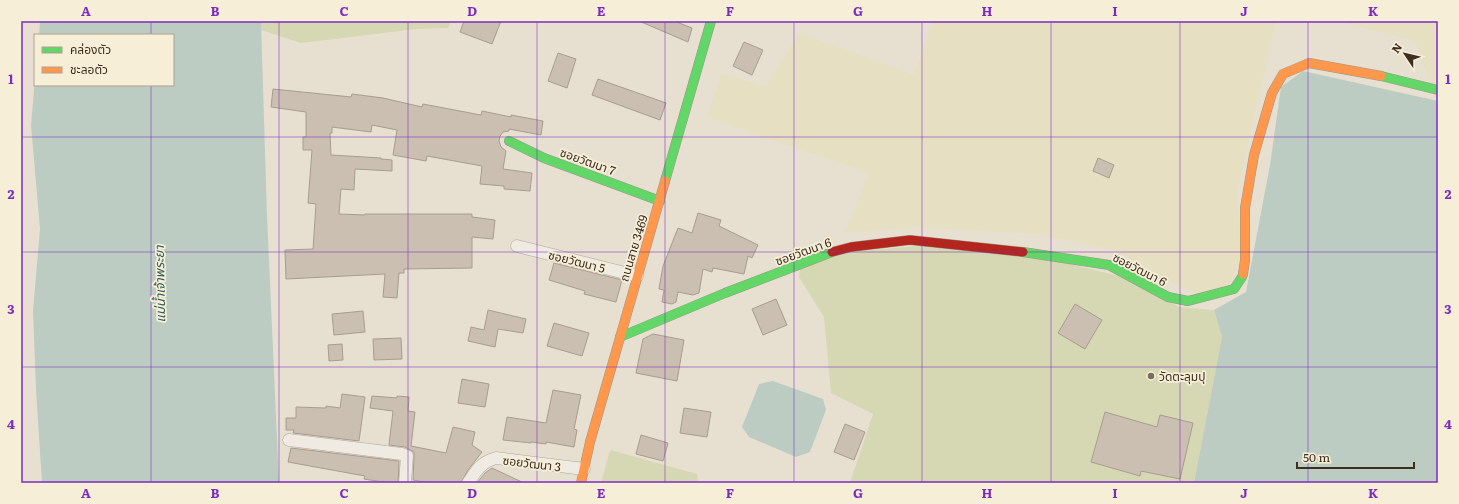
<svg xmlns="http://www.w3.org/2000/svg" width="1459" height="504" font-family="Literata,'Noto Sans Thai',serif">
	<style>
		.farmland { fill: #e6dfc2 }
		.green { fill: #d6d7b3 }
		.water { fill: #bcccc2 }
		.building { fill: #cbbfb2; stroke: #a89c90 }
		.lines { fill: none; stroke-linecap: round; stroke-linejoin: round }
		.street-casing { stroke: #ada599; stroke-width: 13 }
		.fast-casing { stroke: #9c958a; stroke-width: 10 }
		.slow-casing { stroke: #9c958a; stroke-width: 10 }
		.jam-casing { stroke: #9c958a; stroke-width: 10 }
		.street { stroke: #efebe3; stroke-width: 12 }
		.fast { stroke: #63d668; stroke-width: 9 }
		.slow { stroke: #ff974d; stroke-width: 9 }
		.jam { stroke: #b3261e; stroke-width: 9 }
		.grid { fill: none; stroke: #7b2cbf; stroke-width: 1; stroke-opacity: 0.55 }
		.poi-dot { fill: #786c5e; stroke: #f7eed8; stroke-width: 1.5 }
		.labels { text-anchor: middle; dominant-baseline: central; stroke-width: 3.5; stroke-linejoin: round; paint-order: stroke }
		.street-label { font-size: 12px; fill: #3d2e20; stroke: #f7eed8 }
		.poi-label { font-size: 12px; fill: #3d2e20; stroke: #f7eed8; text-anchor: start }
		.water-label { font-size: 13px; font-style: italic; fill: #2f5d5a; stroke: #f7eed8 }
		.neatline { fill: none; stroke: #7b2cbf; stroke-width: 1.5 }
		.grid-label { font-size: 13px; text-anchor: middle; font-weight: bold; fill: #7b2cbf }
	</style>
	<rect width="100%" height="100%" fill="#e7e0d1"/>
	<path class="farmland" d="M933,21H1276L1238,189L1240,259L1229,286L1199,293L1179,287L1117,251L1037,234L914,227L845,233L868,173L707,117L721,74L766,86L799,33L914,75Z
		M1346,21H1438V84L1430,82L1415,41L1348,24Z"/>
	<path class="green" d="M261,21H451L448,28L416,29L301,43L261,30Z
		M917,246L1041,257L1119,276L1179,307L1214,310L1222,337L1194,483H850L873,414L831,393L824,317L799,277L800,268L850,252Z
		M610,450L697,474L698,483H601Z"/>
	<path class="water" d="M40,21H261L267,216L279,483H42L36,390L33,311L40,229L31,125L35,79V85H173V35H39Z
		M1303,71L1438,101V483H1194L1222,337L1214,310L1246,292L1270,165L1281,87Z
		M773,381L823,399L826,410L810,452L796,457L749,437L742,427L759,384Z"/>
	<path class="building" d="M464,21H501L492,44L460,32Z
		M639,21H674L692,28L688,42Z
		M744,42L763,50L752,75L733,66Z
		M558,53L576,59L567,88L548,81Z
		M598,79L666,103L660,120L592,95Z
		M273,89L351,97L352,94L383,98L422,107L423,104L481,115L482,111L511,117V115L543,121L541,135L509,129V131L503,132L500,136L499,141L501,147L506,151L503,169L532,173L530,191L504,189V186L480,184L482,166L427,156L426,161L393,155L397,130L372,125L371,132L332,127V133H330L331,155L381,158V159L392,160V171L355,169L354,190L341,189L339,214L365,215V214H472V217L495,220L493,239L472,237V268L404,269V273H399L397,298L383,297L385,274L286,279L285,250L313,249L316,204L308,203L312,150H303V137H306V112L271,107Z
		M1098,158L1114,165L1109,178L1093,171Z
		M698,213L721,220L719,226L758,245L752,258L748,256L744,274L713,268L712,272L703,269L699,293L693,295L678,292L676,302L672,304L662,302L664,290L659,289L663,266L678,228L692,233Z
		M554,263L622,280L616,302L584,294L585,291L549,280Z
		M776,299L787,325L763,335L752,309Z
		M1075,304L1102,320L1085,349L1058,333Z
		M488,310L526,319L523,333L498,329L495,347L468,341L471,327L484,330Z
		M363,311L365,332L334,335L332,314Z
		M554,323L589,333L582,356L547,346Z
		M653,334L684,340L677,381L636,373L643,339Z
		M401,338L402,359L374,360L373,339Z
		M342,344L343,360L329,361L328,345Z
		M462,379L489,384L485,407L458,403Z
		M553,390L581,395L574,429L577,430L574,447L546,442V444L531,442V443L503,440L507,417L546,423Z
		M342,394L365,397L359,441L293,433L294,430H286V418H296V407L326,408V406L340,408Z
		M372,396L397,398V396L409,397L408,411L415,412L411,446L446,453L453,427L475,432L472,445L482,452L468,470L461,483H429L413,480L414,457V452L405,447L389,445L393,411L370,408Z
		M684,408L711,412L707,437L680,433Z
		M1105,412L1157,427L1160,415L1193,423L1180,479L1141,471L1140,476L1091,462Z
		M845,424L865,432L854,460L834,452Z
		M641,435L668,443L663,461L636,454Z
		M291,448L399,461L398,483H389L364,479L365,476L288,462Z
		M492,468L524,483H477L485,473Z"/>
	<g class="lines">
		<defs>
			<path id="street" d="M517,246L637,276
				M289,440L402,454L407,456L405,483
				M468,483C476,471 481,462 496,458L584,469"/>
			<path id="fast" d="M1381,76L1438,90
				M509,141L544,158L660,201
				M665,181L711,21
				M1023,252L1109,265L1168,297L1188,301L1234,289L1242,277L1243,274
				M620,337L725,293L832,252"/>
			<path id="slow" d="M1243,274L1245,260V208L1254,155L1272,93L1283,74L1309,63L1381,76
				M581,483L590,442L665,181"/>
			<path id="jam" d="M832,252L851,247L910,240L1023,252"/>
		</defs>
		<use href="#street" class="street-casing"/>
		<use href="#fast" class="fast-casing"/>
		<use href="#slow" class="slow-casing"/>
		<use href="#jam" class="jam-casing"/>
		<use href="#street" class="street"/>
		<use href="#fast" class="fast"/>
		<use href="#slow" class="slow"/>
		<use href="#jam" class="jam"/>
	</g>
	<path class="grid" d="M151,21V35M279,21V483M408,21V483M537,21V483M665,21V483M794,21V483M922,21V483M1051,21V483M1180,21V483M1308,21V483M151,85V483M21,137H1438M21,252H1438M21,367H1438"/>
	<circle class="poi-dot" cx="1151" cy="376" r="4"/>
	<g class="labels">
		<g class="street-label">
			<text transform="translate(588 161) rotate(20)">ซอยวัฒนา 7</text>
			<text transform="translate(633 248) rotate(-73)">ถนนสาย 3469</text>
			<text transform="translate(803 251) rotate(-20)">ซอยวัฒนา 6</text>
			<text transform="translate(577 261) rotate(14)">ซอยวัฒนา 5</text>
			<text transform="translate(1140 269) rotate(27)">ซอยวัฒนา 6</text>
			<text transform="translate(532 463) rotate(7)">ซอยวัฒนา 3</text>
		</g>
		<g class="poi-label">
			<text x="1159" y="376">วัดตะลุมปุ</text>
		</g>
		<g class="water-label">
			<text transform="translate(159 284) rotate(-91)">แม่น้ำเจ้าพระยา</text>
		</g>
	</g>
	<rect width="1459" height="504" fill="none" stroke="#f7eed8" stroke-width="44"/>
	<rect x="34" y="34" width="140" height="52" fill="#f7eed8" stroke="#ada18e"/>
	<rect x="42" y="47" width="20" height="6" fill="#63d668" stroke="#ada18e"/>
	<text x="70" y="54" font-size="12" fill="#3d2e20">คล่องตัว</text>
	<rect x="42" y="67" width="20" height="6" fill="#ff974d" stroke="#ada18e"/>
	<text x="70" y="74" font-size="12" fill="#3d2e20">ชะลอตัว</text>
	<g transform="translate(1405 54) rotate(305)" stroke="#f7eed8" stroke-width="3" paint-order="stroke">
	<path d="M0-3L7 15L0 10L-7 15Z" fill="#3d2e20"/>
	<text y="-6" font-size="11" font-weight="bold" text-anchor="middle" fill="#3d2e20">N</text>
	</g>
	<path d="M1297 462v6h117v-6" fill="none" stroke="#3d2e20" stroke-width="2"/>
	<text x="1303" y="462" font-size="12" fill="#3d2e20" stroke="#f7eed8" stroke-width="3" paint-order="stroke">50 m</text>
	<rect x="22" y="22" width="1415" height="460" class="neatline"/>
	<g class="grid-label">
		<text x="86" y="16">A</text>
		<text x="215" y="16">B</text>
		<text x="344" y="16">C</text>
		<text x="472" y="16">D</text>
		<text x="601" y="16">E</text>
		<text x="730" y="16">F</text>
		<text x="858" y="16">G</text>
		<text x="987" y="16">H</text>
		<text x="1115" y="16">I</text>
		<text x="1244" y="16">J</text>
		<text x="1373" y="16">K</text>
		<text x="11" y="84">1</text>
		<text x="1448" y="84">1</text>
		<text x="11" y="199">2</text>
		<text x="1448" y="199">2</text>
		<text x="11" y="314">3</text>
		<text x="1448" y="314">3</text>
		<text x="11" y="429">4</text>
		<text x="1448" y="429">4</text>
		<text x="86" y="498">A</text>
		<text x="215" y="498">B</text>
		<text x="344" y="498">C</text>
		<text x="472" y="498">D</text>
		<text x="601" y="498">E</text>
		<text x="730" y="498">F</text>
		<text x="858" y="498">G</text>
		<text x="987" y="498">H</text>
		<text x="1115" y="498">I</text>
		<text x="1244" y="498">J</text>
		<text x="1373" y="498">K</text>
	</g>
</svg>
